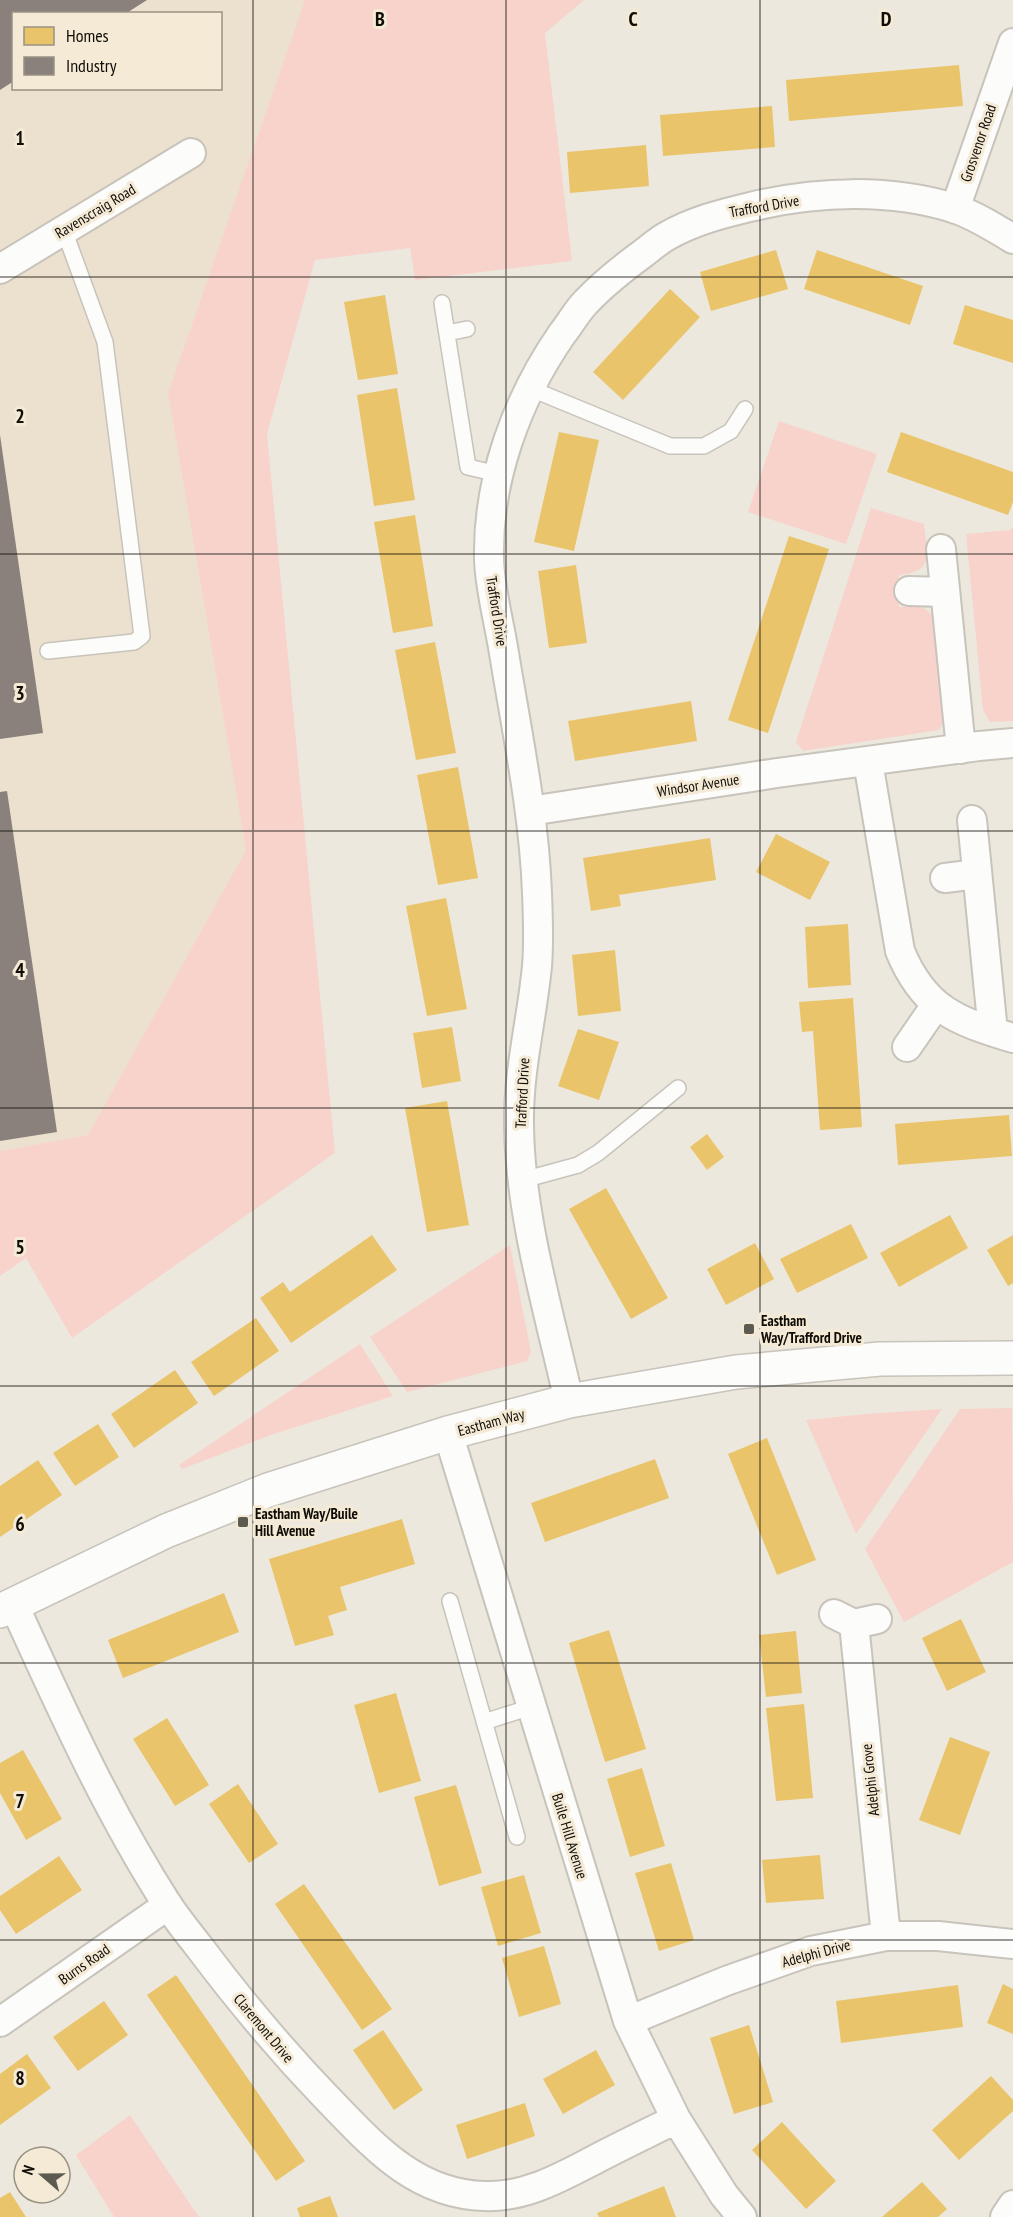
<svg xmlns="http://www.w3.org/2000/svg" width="1013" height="2217" font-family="'PT Sans Narrow',sans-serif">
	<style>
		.built { fill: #ebe1ce; fill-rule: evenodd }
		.green { fill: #f7d3cc }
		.homes { fill: #e9c46a }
		.industry { fill: #8a817c }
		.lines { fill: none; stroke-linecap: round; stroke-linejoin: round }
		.service-casing { stroke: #c8c3bb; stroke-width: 18 }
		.minor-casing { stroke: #c8c3bb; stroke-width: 32 }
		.tertiary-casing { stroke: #c8c3bb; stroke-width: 36 }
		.service { stroke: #fcfcfa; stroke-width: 15 }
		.minor { stroke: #fcfcfa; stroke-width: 28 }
		.tertiary { stroke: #fcfcfa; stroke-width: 33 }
		.grid { fill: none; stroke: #100d07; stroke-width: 1.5; stroke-opacity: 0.55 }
		.poi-dot { fill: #5d5a52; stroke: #f4ead6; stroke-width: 2 }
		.labels { text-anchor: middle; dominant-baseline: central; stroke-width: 6; stroke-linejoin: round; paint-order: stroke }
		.street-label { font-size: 15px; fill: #100d07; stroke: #f4ead6 }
		.poi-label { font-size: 15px; font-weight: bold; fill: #100d07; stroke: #f4ead6; text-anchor: start }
		.grid-label { font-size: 20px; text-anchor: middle; font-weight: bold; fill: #100d07; stroke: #f4ead6; stroke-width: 6; stroke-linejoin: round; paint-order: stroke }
	</style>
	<rect width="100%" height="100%" fill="#ede8dd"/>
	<path class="built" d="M0,0H305L168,393L246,850L88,1135L0,1151ZM14,14H220V88H14Z"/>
	<path class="green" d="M305,0H584L545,33L572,261L415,280L410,248L315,260L267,434L335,1153L72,1338L26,1258L0,1276V1151L88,1135L246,850L168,393Z
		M779,421L877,454L846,544L748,512Z
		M871,508L924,524C927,552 936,572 899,575V607C912,607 924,603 932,616L944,721L939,730L803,751L796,742Z
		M1013,527V721L990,722L983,710L966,534L1010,530Z
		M510,1245L531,1352L527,1361L407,1392L370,1337Z
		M360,1344L393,1396L271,1435L182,1469L179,1465Z
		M1012,1408L1013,1562L904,1622L865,1549L960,1409Z
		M942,1409L856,1534L806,1420L866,1414Z
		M130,2115L199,2217H114L76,2155Z"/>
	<path class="homes" d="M959,65L963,106L789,121L786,80Z
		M772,106L775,147L663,156L660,115Z
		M646,145L649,186L570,193L567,152Z
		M776,250L788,289L711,311L700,272Z
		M817,250L923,286L910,325L804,289Z
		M670,289L700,317L623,400L593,372Z
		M385,295L398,374L358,380L344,302Z
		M965,305L1013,320V363L953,344Z
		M397,388L415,500L374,506L357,395Z
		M559,432L599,440L574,551L534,542Z
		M901,432L1013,472V502L1008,515L887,472Z
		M415,515L433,626L393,633L374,522Z
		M789,536L829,549L768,733L728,720Z
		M576,565L587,643L549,648L538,571Z
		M435,642L456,753L416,760L395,650Z
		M691,701L697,741L575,761L568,721Z
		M458,767L478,878L438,885L417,775Z
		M776,834L830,862L810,900L756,872Z
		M710,838L716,880L619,895L621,906L591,911L583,858Z
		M446,898L467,1009L427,1016L406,906Z
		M848,924L851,985L808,988L805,927Z
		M615,950L621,1011L578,1016L572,955Z
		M853,998L862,1127L820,1130L813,1031L802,1032L799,1002Z
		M452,1027L461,1081L422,1088L413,1033Z
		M578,1029L619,1042L599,1100L558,1086Z
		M447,1101L469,1225L427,1232L405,1108Z
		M1009,1115L1012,1156L898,1165L895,1124Z
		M707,1134L724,1157L707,1170L690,1147Z
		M606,1188L668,1298L631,1319L569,1209Z
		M950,1215L968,1248L899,1287L880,1253Z
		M851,1224L868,1258L797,1293L780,1259Z
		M372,1235L397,1270L291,1343L260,1298L283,1282L290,1292Z
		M1013,1235V1283L1008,1286L987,1250Z
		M755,1243L774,1279L726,1305L707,1269Z
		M256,1318L279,1351L214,1396L191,1362Z
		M175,1370L198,1403L134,1448L111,1414Z
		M98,1424L119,1457L75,1486L53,1453Z
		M767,1438L816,1560L777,1575L728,1454Z
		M655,1459L669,1498L545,1542L531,1503Z
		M38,1460L62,1495L0,1537V1486Z
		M402,1519L415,1564L340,1587L347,1610L328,1616L334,1635L295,1646L269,1559Z
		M224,1593L239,1632L123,1678L108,1640Z
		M961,1619L986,1672L947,1691L922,1638Z
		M609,1630L646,1749L605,1762L569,1643Z
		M796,1631L802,1693L766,1697L759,1635Z
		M396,1693L421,1781L379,1793L354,1705Z
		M804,1704L813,1798L776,1801L766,1708Z
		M167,1718L209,1785L175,1806L133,1739Z
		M950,1737L990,1752L960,1835L919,1820Z
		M23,1750L62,1819L26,1840L0,1793V1763Z
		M642,1768L665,1846L630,1857L607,1779Z
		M238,1784L278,1844L249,1863L209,1804Z
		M456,1785L482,1873L439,1886L414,1797Z
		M820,1855L824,1899L766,1903L762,1860Z
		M59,1856L82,1890L16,1934L0,1910V1896Z
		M671,1863L694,1940L659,1951L635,1873Z
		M524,1875L541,1933L498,1946L481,1887Z
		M304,1884L392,2009L362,2030L275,1904Z
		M544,1946L561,2004L519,2017L502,1958Z
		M176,1975L305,2161L276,2181L147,1995Z
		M1003,1984L1013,1989V2034L987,2023Z
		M958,1985L963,2027L841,2043L836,2001Z
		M104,2001L128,2035L78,2071L53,2037Z
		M749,2025L773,2102L734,2114L710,2038Z
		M383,2030L423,2090L394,2110L353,2050Z
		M596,2050L615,2085L563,2114L543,2079Z
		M27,2054L51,2088L0,2125V2074Z
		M991,2076L1013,2100V2111L959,2160L932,2130Z
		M525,2103L535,2136L467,2159L456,2125Z
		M782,2122L836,2181L806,2209L752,2150Z
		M922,2182L947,2209L938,2217H882Z
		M664,2186L676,2217H599L597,2213Z
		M10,2192L26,2217H0V2198Z
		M330,2196L338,2217H300L297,2208Z"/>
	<path class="industry" d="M0,0H147L125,14H14V81L0,90Z
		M0,435L43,733L0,739Z
		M7,791L57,1132L0,1141V792Z"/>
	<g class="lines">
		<defs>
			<path id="service" d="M442,303L468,467L498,474
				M447,333L467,329
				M529,388L670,446H704L731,431L745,409
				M48,651L134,642L142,636L105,342L64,230
				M523,1180L578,1165L598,1153L678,1088
				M450,1601L517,1837
				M484,1722L531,1707"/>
			<path id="minor" d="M955,209L1013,43
				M0,269L191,153
				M941,549L961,749
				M909,591L945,592
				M868,762L900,951C924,1009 956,1021 1013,1038
				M530,811L777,773L979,746L1013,743
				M972,820L993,1032
				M945,878L977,874
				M907,1047L936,1005
				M569,1401C549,1312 520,1217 519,1125C518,1071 532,1019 537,966C539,942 538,917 537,893C534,811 516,728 503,647C498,618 490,588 489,560C487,480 517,399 562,334C570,324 577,311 586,302C602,285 622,269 641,255C649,249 658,241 667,236C693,221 721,214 750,207C816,191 891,188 956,209C976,216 995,228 1013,239
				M448,1433L628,2021L676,2119L724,2195L742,2217
				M13,1603C60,1706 106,1809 167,1904C177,1919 189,1934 200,1948C239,2000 280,2049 325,2096C371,2143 413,2194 484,2196C525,2198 561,2177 596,2159C623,2145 650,2132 676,2119
				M834,1614L854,1624L877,1619
				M854,1624L886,1936
				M628,2021L726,1981L811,1951L886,1936H938L1013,1944
				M0,2022L168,1905
				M1005,2217L1013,2205"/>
			<path id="tertiary" d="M0,1611L166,1531L268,1490L448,1433L569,1401L736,1372L880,1359L1013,1358"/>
		</defs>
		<use href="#service" class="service-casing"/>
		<use href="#minor" class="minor-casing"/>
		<use href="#tertiary" class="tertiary-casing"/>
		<use href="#service" class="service"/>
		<use href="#minor" class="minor"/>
		<use href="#tertiary" class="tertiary"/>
	</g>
	<path class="grid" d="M253,0V2217M506,0V2217M760,0V2217M0,277H1013M0,554H1013M0,831H1013M0,1108H1013M0,1386H1013M0,1663H1013M0,1940H1013"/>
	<g class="poi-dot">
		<rect x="743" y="1323" width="12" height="12" rx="3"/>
		<rect x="237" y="1516" width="12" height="12" rx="3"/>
	</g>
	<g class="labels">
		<g class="street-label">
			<text transform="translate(978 143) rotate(-71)">Grosvenor Road</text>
			<text transform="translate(764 206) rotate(-10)">Trafford Drive</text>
			<text transform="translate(95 211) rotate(-31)">Ravenscraig Road</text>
			<text transform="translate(497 611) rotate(81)">Trafford Drive</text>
			<text transform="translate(698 785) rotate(-9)">Windsor Avenue</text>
			<text transform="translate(522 1093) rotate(-87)">Trafford Drive</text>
			<text transform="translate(491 1422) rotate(-15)">Eastham Way</text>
			<text transform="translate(870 1780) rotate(-96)">Adelphi Grove</text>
			<text transform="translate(570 1836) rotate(73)">Buile Hill Avenue</text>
			<text transform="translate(816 1953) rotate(-15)">Adelphi Drive</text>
			<text transform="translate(84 1964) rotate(-35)">Burns Road</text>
			<text transform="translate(264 2028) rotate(50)">Claremont Drive</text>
		</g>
		<g class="poi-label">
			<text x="761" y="1320">Eastham<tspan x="761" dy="17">Way/Trafford Drive</tspan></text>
			<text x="255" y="1513">Eastham Way/Buile<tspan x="255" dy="17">Hill Avenue</tspan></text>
		</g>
	</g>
	<g class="grid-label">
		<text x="380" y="26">B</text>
		<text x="633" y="26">C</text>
		<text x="886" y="26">D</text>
		<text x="20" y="145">1</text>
		<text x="20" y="423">2</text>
		<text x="20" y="700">3</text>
		<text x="20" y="977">4</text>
		<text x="20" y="1254">5</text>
		<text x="20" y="1531">6</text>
		<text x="20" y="1808">7</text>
		<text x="20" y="2085">8</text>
	</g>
	<rect x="12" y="12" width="210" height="78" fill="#f4ead6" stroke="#999283" stroke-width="1.5"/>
	<rect x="24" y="27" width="30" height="18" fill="#e9c46a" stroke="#999283" stroke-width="1.5"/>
	<text x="66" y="42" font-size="18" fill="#100d07">Homes</text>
	<rect x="24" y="57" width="30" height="18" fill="#8a817c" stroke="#999283" stroke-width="1.5"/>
	<text x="66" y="72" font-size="18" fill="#100d07">Industry</text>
	<g transform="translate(42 2175) rotate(290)"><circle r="28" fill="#f4ead6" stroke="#999283" stroke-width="1.5"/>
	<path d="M0-4.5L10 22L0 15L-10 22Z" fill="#5d5a52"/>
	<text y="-9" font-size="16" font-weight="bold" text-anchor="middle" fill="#100d07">N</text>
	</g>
</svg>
